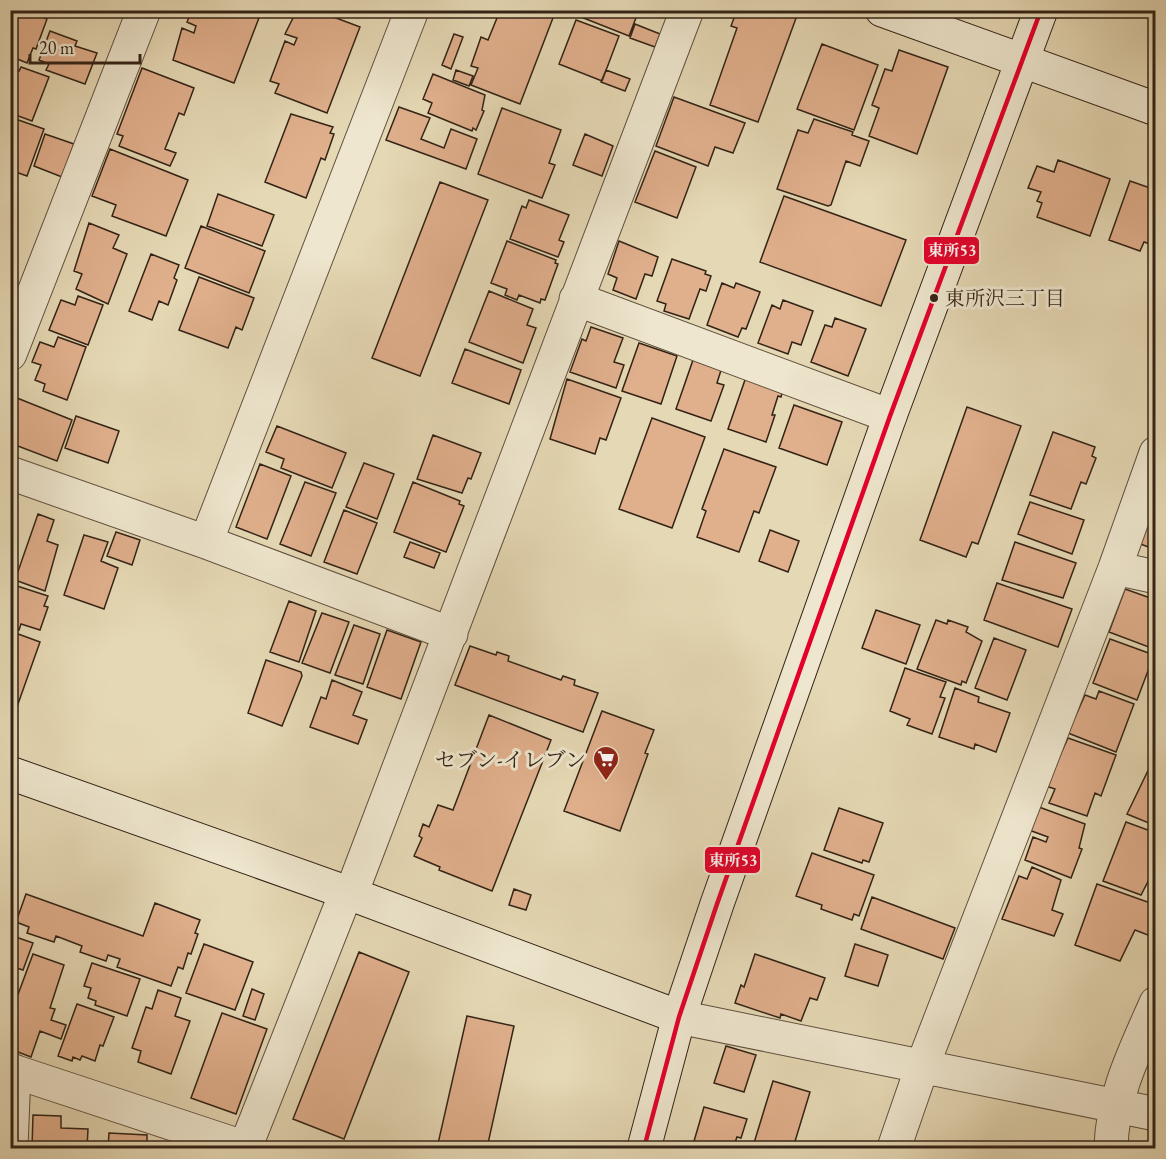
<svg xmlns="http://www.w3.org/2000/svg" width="1166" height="1159" font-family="'EB Garamond','Noto Serif JP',serif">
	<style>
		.building { fill: #e0af8c; stroke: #332316; stroke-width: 1.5 }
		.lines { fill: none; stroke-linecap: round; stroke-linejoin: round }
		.street-casing { stroke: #60503e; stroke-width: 35 }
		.secondary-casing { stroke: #332316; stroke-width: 35 }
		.street { stroke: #eee6ce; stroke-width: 33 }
		.secondary { stroke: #eee6ce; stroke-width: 33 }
		.bus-1-casing { stroke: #eee6ce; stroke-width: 9 }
		.bus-1 { stroke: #e4002b; stroke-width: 4.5 }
		.bus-dot { fill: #332316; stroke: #eee6ce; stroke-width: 2 }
		.labels { text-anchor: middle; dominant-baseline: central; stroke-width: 6; stroke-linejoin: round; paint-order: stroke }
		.bus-label { font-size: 20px; fill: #332316; stroke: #eee6ce; text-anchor: start }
		.poi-label { font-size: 21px; fill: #332316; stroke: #eee6ce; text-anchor: end }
		.line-badge { stroke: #eee6ce; stroke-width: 2 }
		.badge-label { font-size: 16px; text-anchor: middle; font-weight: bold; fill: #fff }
	</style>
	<rect width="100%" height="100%" fill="#e5d8b4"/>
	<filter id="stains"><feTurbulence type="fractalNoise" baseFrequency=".00333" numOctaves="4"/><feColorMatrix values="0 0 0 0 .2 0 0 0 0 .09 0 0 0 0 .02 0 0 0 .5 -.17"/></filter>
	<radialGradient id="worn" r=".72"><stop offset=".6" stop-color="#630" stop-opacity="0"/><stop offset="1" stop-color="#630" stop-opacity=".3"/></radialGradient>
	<path class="building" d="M12,10H25L47,19L36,49L33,48L27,63L10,56Z
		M192,10H262L234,83L173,60L182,28L194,33L196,26L187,22Z
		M297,10H315L360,27L327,113L275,93L279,84L270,81L285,41L294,45L297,38L285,34Z
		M556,10L520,104L471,85L478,68L471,66L481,37L488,40L499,13L493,10Z
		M584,10H639L629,36L581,17Z
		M737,10H799L758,122L710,105L737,28L731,26Z
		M576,20L619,36L602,81L559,64Z
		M635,24L660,34L655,47L630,38Z
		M50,31L77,41L75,46L97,53L85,84L46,70L49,64L39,60Z
		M454,34L463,37L451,69L442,65Z
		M822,44L878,65L854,130L797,109Z
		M899,50L948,67L917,154L869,136L879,108L872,105L885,69L892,71Z
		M21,67L49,77L32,121L10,113V68L19,71Z
		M142,68L194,88L184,115L179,113L165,149L176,153L170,166L119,146L123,136L117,134Z
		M456,70L473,76L469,86L453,80Z
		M606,70L630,79L625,91L601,82Z
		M433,74L485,95L482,110L484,111L476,130L473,128L472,131L428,113L432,103L423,99Z
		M674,97L745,123L733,153L715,147L708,166L656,146Z
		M399,107L430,118L421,139L444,148L451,129L477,139L466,169L386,140Z
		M502,108L561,130L549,163L555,165L542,198L478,174Z
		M291,114L333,127L330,133L334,134L325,160L321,158L306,198L265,182Z
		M10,117L44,129L27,176L10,170Z
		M814,119L853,132L852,135L869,141L860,166L846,161L831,205L828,206L777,189L798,130L808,133Z
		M45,134L74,144L62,177L34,166Z
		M585,134L613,146L602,176L573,165Z
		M110,149L188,180L166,236L112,216L116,205L92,196Z
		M655,151L696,167L677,218L635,202Z
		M1058,160L1110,179L1090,236L1037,217L1042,203L1037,201L1041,192L1028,188L1037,166L1054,172Z
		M1130,181L1156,190V246L1144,242L1140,251L1109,240Z
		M440,182L488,200L420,376L372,358Z
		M218,194L274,215L262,246L207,226Z
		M784,196L906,240L881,306L760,262Z
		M529,200L569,215L559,240L564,242L558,257L510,239L522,206L526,208Z
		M89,223L119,235L113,248L127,254L108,304L76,289L82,274L74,271Z
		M201,226L265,251L249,293L185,268Z
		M507,241L556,260L555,263L558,264L545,300L541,299L540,303L519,295L517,300L505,295L507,289L491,283Z
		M619,241L658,257L652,276L645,274L636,299L613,290L617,278L608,274Z
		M151,254L179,265L174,278L177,280L168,305L159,301L152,320L129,311Z
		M672,259L706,271L705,274L711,276L706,291L700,289L689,319L664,311L666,304L657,301Z
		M199,277L254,298L242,330L236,327L228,348L179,330Z
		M722,283L734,288L736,283L760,292L746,329L742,328L738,337L707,325Z
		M489,291L533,309L527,325L536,328L523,363L469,342Z
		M78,296L103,305L88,345L49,330L61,300L75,305Z
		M783,300L813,311L801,345L792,342L788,354L758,343L772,305L780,309Z
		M835,318L866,329L848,376L811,362L825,325L832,327Z
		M591,327L623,338L614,362L624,365L616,388L570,372L582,339L586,341Z
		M58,337L86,347L67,400L43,391L45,384L35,380L41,365L32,362L40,342L54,347Z
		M639,343L677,356L661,404L622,391Z
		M465,349L521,370L509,404L452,383Z
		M693,360L722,367L717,383L724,385L711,421L676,409Z
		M746,377L783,389L781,397L778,396L772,415H775L766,442L728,429Z
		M567,379L621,398L606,440L600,438L595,454L550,439Z
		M17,398L72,420L57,461L10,443V414Z
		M794,405L842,422L827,465L779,448Z
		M967,407L1021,426L978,544L972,542L966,557L920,540Z
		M76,416L119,431L108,463L65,448Z
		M652,418L705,437L672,528L619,509Z
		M277,426L346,453L332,488L281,468L284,459L266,452Z
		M1053,432L1095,447L1092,456L1096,458L1086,484L1081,482L1071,509L1030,495Z
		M433,435L481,453L471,479L468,478L462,493L417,479Z
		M724,449L776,467L759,513L754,511L739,552L697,537L706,511L702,509Z
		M364,463L394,474L377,519L346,507Z
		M260,464L291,476L267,539L236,527Z
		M305,482L336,493L311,556L280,544Z
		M413,482L460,501L459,504L464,506L446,552L394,532Z
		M1030,502L1084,520L1072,554L1018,534Z
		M344,510L377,523L357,574L324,562Z
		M38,514L54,520L47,541L58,545L45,591L15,580Z
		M1148,515L1156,518V550L1138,543Z
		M770,530L799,541L788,572L759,561Z
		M116,532L140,540L132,565L107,556Z
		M84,535L108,542L101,561L118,568L104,609L64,595Z
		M410,542L440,553L434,568L404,557Z
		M1015,542L1076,563L1063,598L1002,580Z
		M997,583L1072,609L1058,647L984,620Z
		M14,585L48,596L44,606L48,607L40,630L21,624L19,630L10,627V596Z
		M1125,589L1156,600L1154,649L1109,632Z
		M289,601L316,611L299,662L270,652Z
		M876,610L920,625L906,664L862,648Z
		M322,613L349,622L330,673L302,663Z
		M936,620L947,624L948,620L968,627L966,632L982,641L966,683L962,681L961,685L917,669Z
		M354,625L380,634L363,684L335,675Z
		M387,630L421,642L401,699L367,687Z
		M10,631L40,642L13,718L10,717Z
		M994,638L1026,650L1007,700L975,688Z
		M1110,639L1154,655L1137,700L1093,683Z
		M470,646L496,655L497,652L509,656L508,661L561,680L563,676L575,680L574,685L598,693L583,732L455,685Z
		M266,660L301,672L302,676L282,726L248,713Z
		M905,668L946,682L940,697L945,698L932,734L907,725L910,719L890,711Z
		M332,680L362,692L353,715L367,720L358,744L310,727L321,697L326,699Z
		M955,688L979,697L978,702L1010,713L996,752L975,744L974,749L939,737Z
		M1099,691L1134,704L1116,752L1068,733L1085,695L1096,699Z
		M602,711L654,730L645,753L648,754L620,831L564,811Z
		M489,715L551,740L492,891L439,870L440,867L414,856L422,838L419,836L423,824L429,827L438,805L453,810Z
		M1068,738L1116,755L1101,796L1095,793L1087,816L1049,803L1055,789L1046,786Z
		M1156,754V826L1127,814Z
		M1039,807L1085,824L1079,848L1082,849L1071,878L1025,860L1033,837L1046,842L1048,837L1029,830Z
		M839,808L883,823L869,862L863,860L862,863L824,850Z
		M1126,822L1156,833V866L1141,895L1103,881Z
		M812,853L874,875L859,916L854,914L852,920L821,909L822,905L796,896Z
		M1032,867L1061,880L1052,910L1063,914L1054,936L1002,919L1019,876L1027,879Z
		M1097,884L1156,905L1153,937L1135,930L1120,961L1075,945Z
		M514,889L531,895L526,910L509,905Z
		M26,894L143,936L155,903L200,920L195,933L198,934L191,954L188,953L183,969L178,967L171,986L117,967L120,959L108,955L106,961L80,952L82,946L56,936L54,942L27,933L29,927L16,922Z
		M872,897L955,928L943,959L861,929Z
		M10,935L33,943L23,970L10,966Z
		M204,944L253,962L235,1010L186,993Z
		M855,944L888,955L878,986L845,976Z
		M359,952L409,972L344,1139L293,1119Z
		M33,954L64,965L50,1008L55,1009L51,1020L66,1025L61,1039L40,1031L31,1057L10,1049V1016Z
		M755,954L825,978L817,1000L810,998L801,1021L781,1014L780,1018L735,1003L741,985L744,987Z
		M92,963L140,979L127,1016L95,1005L96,1001L88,998L91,988L84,986Z
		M252,989L264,994L255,1020L243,1016Z
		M158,990L181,998L175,1016L190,1021L171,1074L138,1062L141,1051L132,1048L146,1007L152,1009Z
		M77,1004L114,1017L103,1046L100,1045L95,1061L82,1056L80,1060L73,1057L72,1061L58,1056Z
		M222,1013L267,1029L236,1114L191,1098Z
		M467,1016L514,1026L487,1148H437Z
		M726,1046L756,1055L744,1092L714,1083Z
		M1153,1052L1156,1053V1098L1149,1097L1154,1075L1149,1073Z
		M773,1081L810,1092L793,1148H773L754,1143Z
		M704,1107L747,1119L741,1138L737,1137L733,1148H692Z
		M33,1115L61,1116V1128L88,1129L87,1148H32Z
		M109,1133L147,1135V1145H161V1148H108Z"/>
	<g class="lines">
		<defs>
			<path id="street" d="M576,299L890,416
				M10,354L144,10
				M10,473L206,542L451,634
				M206,542L412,10
				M1115,568L1156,577
				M351,894L687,10
				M679,1017L1156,1114
				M10,1070L246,1148
				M11,1148L14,1071
				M245,1148L346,893
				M894,1148L922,1067L1115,568L1156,453
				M1111,1148C1112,1096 1135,1051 1156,1003"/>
			<path id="secondary" d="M882,10L1156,109
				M10,773L351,894L679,1017
				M644,1148L679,1017L717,904L890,416L1041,10"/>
		</defs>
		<use href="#street" class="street-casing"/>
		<use href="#secondary" class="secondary-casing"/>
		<use href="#street" class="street"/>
		<use href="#secondary" class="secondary"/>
		<defs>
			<path id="bus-1" d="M644,1148L679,1017L717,904L890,416L1041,10"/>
		</defs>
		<use href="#bus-1" class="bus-1-casing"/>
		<use href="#bus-1" class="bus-1"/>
	</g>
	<defs>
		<symbol id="supermarket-pin" viewBox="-11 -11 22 30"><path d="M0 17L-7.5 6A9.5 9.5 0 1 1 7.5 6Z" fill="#8f2418" stroke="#eee6ce"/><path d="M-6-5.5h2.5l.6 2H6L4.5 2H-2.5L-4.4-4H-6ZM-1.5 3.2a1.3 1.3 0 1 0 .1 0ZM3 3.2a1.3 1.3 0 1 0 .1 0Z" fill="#fff"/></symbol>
	</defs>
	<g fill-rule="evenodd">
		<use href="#supermarket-pin" x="591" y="744" width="30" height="40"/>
	</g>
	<circle class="bus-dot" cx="934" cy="298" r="5"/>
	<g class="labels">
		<g class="bus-label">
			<text x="945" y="298">東所沢三丁目</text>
		</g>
		<g class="poi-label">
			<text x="586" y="759">セブン-イレブン</text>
		</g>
	</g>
	<g class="line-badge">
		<rect x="923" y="236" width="57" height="29" rx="6" fill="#e4002b"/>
		<rect x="704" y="846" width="57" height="28" rx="6" fill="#e4002b"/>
	</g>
	<g class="badge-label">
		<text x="952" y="256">東所53</text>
		<text x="733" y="866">東所53</text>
	</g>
	<rect width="1166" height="1159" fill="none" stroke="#e5d8b4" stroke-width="36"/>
	<rect x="12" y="12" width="1142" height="1135" fill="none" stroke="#332316" stroke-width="3"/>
	<rect x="18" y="18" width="1130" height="1123" fill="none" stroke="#332316" stroke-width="1.5"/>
	<path d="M30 54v9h110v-9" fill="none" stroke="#332316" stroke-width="3"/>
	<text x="39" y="54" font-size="18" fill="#332316" stroke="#eee6ce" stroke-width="4.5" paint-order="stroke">20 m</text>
	<rect width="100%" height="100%" filter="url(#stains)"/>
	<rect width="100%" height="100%" fill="url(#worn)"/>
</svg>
